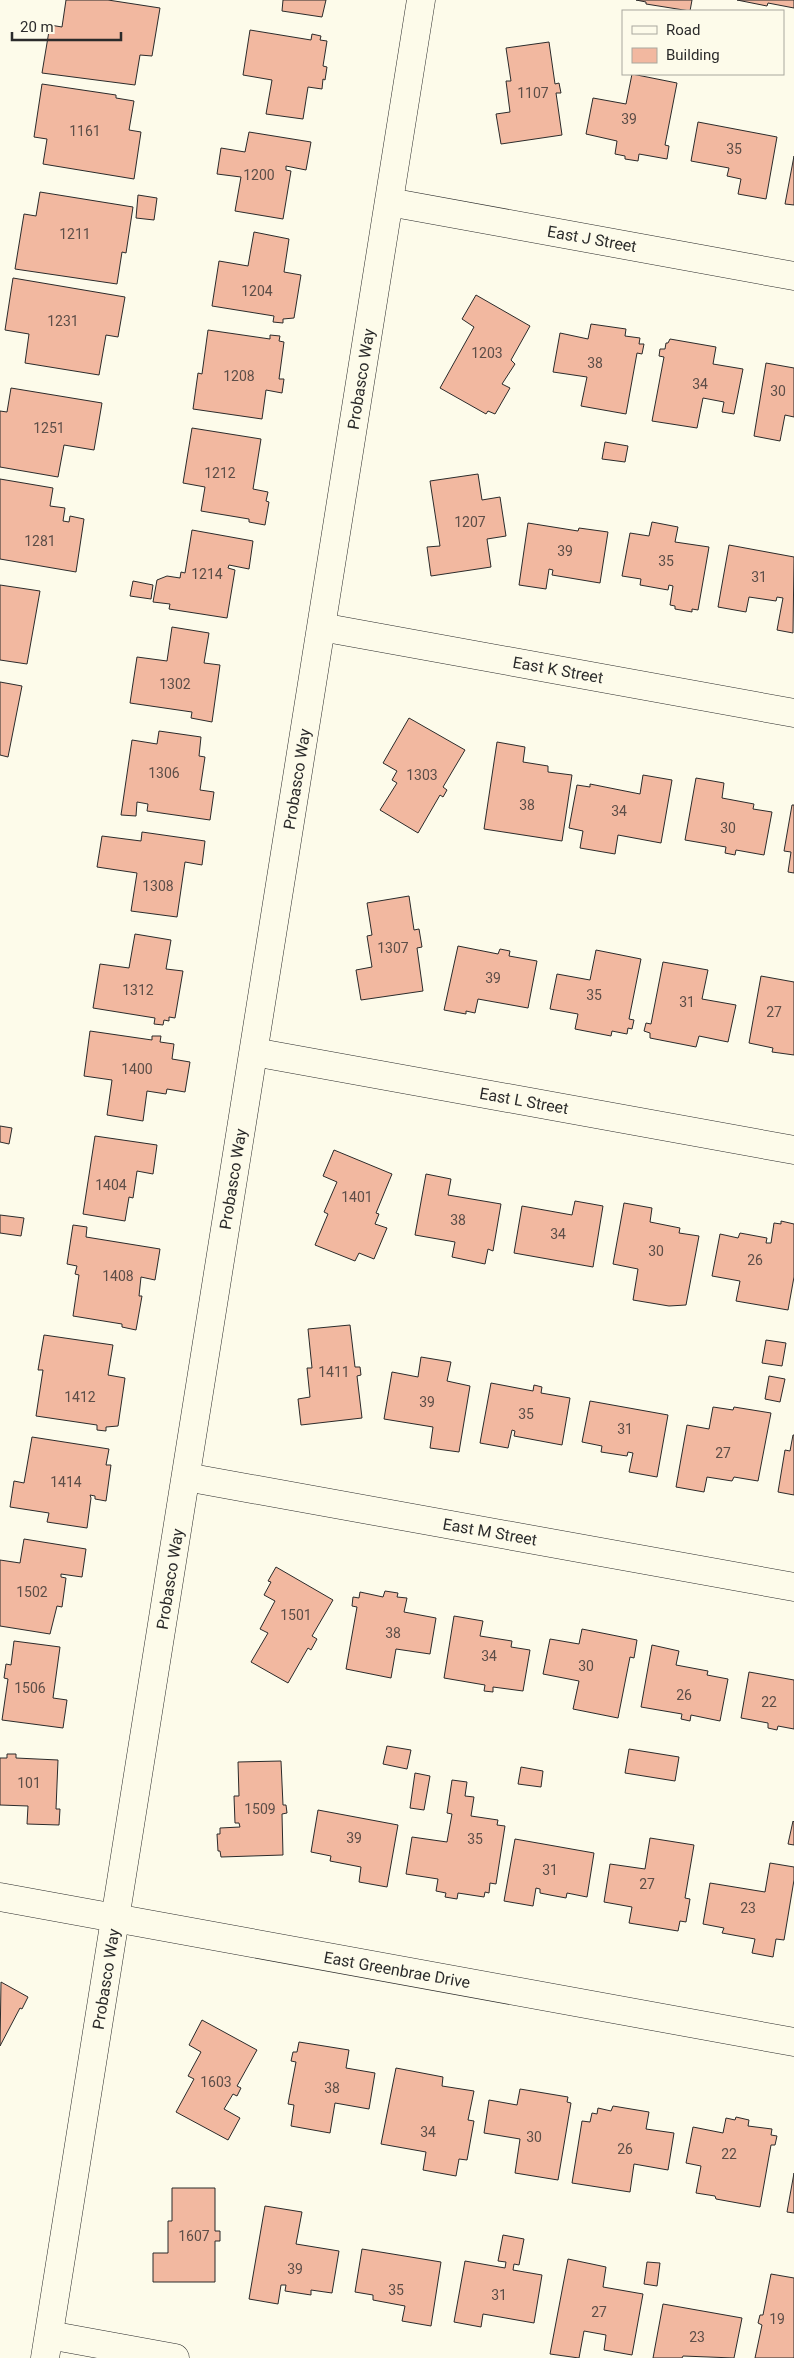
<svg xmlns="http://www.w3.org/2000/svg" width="794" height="2358" font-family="Roboto,sans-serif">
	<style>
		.building { fill: #f2b8a0; stroke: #2b2b2b }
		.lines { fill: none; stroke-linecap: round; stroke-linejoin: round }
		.minor-casing { stroke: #2b2b2b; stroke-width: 29 }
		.minor { stroke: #fdfbea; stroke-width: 28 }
		.labels { text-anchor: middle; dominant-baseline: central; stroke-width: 4; stroke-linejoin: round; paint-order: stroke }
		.number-label { font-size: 14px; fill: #5d4e48 }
		.street-label { font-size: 16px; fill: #2b2b2b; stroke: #fdfbea }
	</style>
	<rect width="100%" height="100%" fill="#fdfbea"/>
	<path class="building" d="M66,0H108L160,8L152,56L140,55L135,85L42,73L50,25L62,27Z
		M283,0H326L322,17L282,11Z
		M636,0H692L690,11L646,4V2Z
		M737,0H794V8L768,3L767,6Z
		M250,30L311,40L312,34L321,36L320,40L327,41L323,66L327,67L325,80L323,79L322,89L308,87L303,119L266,114L272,80L243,75Z
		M549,42L555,84L559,83L561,93H556L562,135L501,144L496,114L510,112L506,81H511L506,48Z
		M632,74L677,83L665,145L669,146L667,159L639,154L638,161L625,159V156L615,154L617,141L586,134L593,98L626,104Z
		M42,84L116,95V98L134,101L129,130L141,132L134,179L43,164L47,139L34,137Z
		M698,122L777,137L766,199L738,194L741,179L727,176L729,168L691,161Z
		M249,132L311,142L306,170L286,166V170L291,171L283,219L235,211L241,177L217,174L221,148L245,152Z
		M794,156V205L785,204Z
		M40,192L133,207L126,253L122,252L117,284L15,269L24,214L36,216Z
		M138,195L157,198L154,220L136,218Z
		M254,232L289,239L284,272L301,275L294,318L283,319V323L273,322L274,316L212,306L219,261L248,266Z
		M13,278L125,297L118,337L106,335L99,375L25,363L29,334L5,330Z
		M476,295L530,326L511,360L515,364L502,384L510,388L495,414L488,411L486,414L440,388L474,327L462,319Z
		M591,324L626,329L625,336L640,338L639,344H644L642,354L637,353L626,414L581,406L587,377L553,372L560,333L588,339Z
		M208,330L270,339V335L280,336L279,341L284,342L279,379H284L282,393L266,390L262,419L193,409L198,373L202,374Z
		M670,339L716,347L713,364L743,369L734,414L722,412L724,402L703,398L697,428L652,421L664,357L659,356L660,349H665L666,343H668Z
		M766,363L794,368V417L785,415L780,441L754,436Z
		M11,388L102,403L94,450L64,445L58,477L0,467V411L7,412Z
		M192,428L261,439L253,489L268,492L266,501L269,502L265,525L249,522V519L201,511L205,487L183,483Z
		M605,442L628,446L625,462L602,459Z
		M478,474L482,500L500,497L506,536L487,539L491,567L431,576L427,547L440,546L430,481Z
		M0,479L53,488L50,506L65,508L63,521L69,522L70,516L84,519L76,572L0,559Z
		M652,522L678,527L675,542L709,547L698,610L692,609V612L675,609V606L670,605L673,586L669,585L668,590L640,585L641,579L622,576L630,533L649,536Z
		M528,523L578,531L579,528L608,532L600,583L552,575L553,570L549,569L546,589L519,585Z
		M192,530L253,541L249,569L229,565L228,568L235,570L227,618L169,609L170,604L153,602L157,580L167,576L180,578L181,572L185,573Z
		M729,545L794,557L793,633L777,630L783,598L777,597L776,601L749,597L746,612L718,607Z
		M133,581L153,585L151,599L130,596Z
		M0,585L40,591L27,664L0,660Z
		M172,627L209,633L204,663L220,665L212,722L191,718L192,712L130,703L137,657L167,661Z
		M0,682L22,686L8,757L0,755Z
		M409,718L465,750L443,787L447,790L443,797L440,795L418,833L380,810L397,783L392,780L397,771L383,763Z
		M159,731L201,737L199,756L205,757L200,790L214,792L210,820L147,811L148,804L137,802L136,816L121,815L132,740L157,744Z
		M497,742L525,747L523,762L548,766V772L572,775L562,841L484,829Z
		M643,775L672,780L661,843L618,835L615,854L580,848L583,831L569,828L577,785L590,787V784L640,794Z
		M696,778L724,783L722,798L754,804L753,809L772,812L764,855L736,850L735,855L725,853L726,847L685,840Z
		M792,805H794V873L788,872L791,852L784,851Z
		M142,832L205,841L202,865L185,862L177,917L131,911L137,873L97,867L102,836L141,841Z
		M409,896L414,930L419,929L422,947L417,948L423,991L361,1000L356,970L372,967L367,936L372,935L367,903Z
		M135,934L171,940L166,969L183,971L175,1018L169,1017V1021L164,1020L163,1025L154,1024L155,1018L93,1008L100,964L129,968Z
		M458,946L498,954L500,949L510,951L509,956L537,961L528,1008L478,999L475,1013L466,1011V1014L444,1010Z
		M596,950L641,959L629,1019L634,1020L632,1029L628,1028L627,1034L612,1031L611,1036L575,1029L578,1014L550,1009L557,974L590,980Z
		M663,962L708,970L702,999L736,1005L728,1042L699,1036L696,1047L650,1038V1033L644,1031L646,1023L651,1024Z
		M761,976L794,982V1055L772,1052L773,1048L749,1043Z
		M90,1031L152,1040V1036H161L160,1042L174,1044L172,1059L190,1062L185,1092L167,1089L166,1094L147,1091L143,1121L107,1115L112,1080L84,1076Z
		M0,1126L12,1128L9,1144L0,1142Z
		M95,1136L157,1145L153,1174L137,1171L133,1198L129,1197L125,1221L83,1214Z
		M334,1150L392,1174L376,1213L379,1214L375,1224L387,1228L374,1259L359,1253L355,1261L315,1245L328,1214L324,1212L337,1182L323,1176Z
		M426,1174L451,1179L448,1195L501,1204L493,1251L488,1249L485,1264L452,1257L455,1242L415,1235Z
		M575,1201L603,1206L593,1267L514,1253L522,1206L572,1215Z
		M624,1203L652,1208L650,1222L680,1228L679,1233L699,1236L686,1305L669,1306L633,1300L638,1269L613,1264Z
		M0,1215L24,1218L21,1236L0,1233Z
		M781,1221L794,1224V1277L788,1310L736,1301L740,1281L712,1276L720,1234L738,1238L740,1233L767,1238L766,1243H771L774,1223L781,1224Z
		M73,1225L87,1227L86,1237L160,1249L155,1280L141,1277L139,1296H142L136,1330L122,1327V1324L73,1316L79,1275L75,1274L77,1266L67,1264Z
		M350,1325L355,1367H360L361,1375L357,1376L362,1418L301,1425L298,1399L310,1397L307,1368H312L308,1329Z
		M44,1335L113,1345L108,1375L125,1378L118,1426L106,1427V1431L97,1430V1425L36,1416L43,1370H38Z
		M766,1340L786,1343L782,1366L762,1363Z
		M421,1357L451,1362L447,1381L470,1386L459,1452L430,1448L433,1427L384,1419L392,1372L418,1377Z
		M769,1376L785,1379L780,1402L765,1399Z
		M491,1383L533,1391L534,1385L542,1387L541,1393L570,1398L562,1445L514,1436L515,1431L512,1430L508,1448L480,1443Z
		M590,1401L668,1415L657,1477L629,1472L633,1453L628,1452L627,1456L601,1452L602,1446L582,1442Z
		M713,1407L733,1410L734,1407L771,1413L758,1481L734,1477L732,1481L707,1477L704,1492L676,1487L687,1425L709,1429Z
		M793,1435H794V1495L778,1492L785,1450L790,1451Z
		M32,1437L109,1449L106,1465H111L106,1501L95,1499V1496L90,1495L91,1498L87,1528L47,1522L49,1513L10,1507L14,1481L24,1483Z
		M24,1539L86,1549L82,1577L61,1574V1577L66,1578L62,1607L57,1606L50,1634L0,1626V1560L20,1563Z
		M276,1567L333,1600L312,1636L317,1639L311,1650L308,1648L288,1683L251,1662L268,1633L260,1629L275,1601L264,1595L271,1582L268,1581Z
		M385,1591L398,1593L397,1597L407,1598L404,1612L436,1618L430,1654L396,1649L391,1678L346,1669L357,1607L352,1606L353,1597L359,1598L360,1592L383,1597Z
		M454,1616L483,1621L480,1636L512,1641L511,1647L530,1650L523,1691L493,1687V1692L484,1691L485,1685L444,1678Z
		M582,1629L637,1640L634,1658L630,1657L618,1718L573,1709L579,1681L543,1674L550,1639L579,1644Z
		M14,1641L60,1647L53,1698L67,1700L63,1728L2,1720L8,1679L4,1678L6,1664L11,1665Z
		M652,1645L679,1651L676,1665L708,1671L707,1675L728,1679L720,1721L691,1715L690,1721L681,1719L682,1714L641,1707Z
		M749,1672L794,1680V1729L778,1726L777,1730L768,1728V1723L741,1718Z
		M387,1746L411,1750L407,1769L383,1764Z
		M629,1749L679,1757L675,1781L625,1773Z
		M7,1754H16V1758L58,1760L56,1809H60L59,1825L27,1824L28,1806L0,1805V1758H7Z
		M281,1761L283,1805H286L287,1813L282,1814L283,1855L221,1857L220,1851H218L217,1834H220V1828L240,1827L239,1823H235L234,1796H239L238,1762Z
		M521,1767L543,1771L541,1787L518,1784Z
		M415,1773L430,1776L424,1810L410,1808Z
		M452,1780L467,1782L465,1796L474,1797L471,1816L498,1820L497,1825L505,1826L496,1884L490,1883L489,1893L485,1892L484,1897L458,1893L457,1899L445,1897L446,1893L436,1891L438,1879L406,1874L412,1837L447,1842L452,1814L447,1813Z
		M318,1810L398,1825L387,1887L359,1882L361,1867L330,1861L331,1856L311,1852Z
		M793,1821L794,1822V1845L788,1844Z
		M650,1838L694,1845L685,1898L690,1899L686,1922L680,1921L678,1931L629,1923L632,1907L604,1902L610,1864L645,1869Z
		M515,1839L594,1853L587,1897L567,1893L566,1898L550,1895L540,1893V1889L536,1888L533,1906L504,1901Z
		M770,1863L794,1867V1880L784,1940L776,1939L773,1957L752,1953L755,1939L722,1933L724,1928L703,1924L710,1883L765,1892Z
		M1,1982L28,1997L22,2009L20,2008L0,2046Z
		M202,2020L257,2050L237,2086L241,2088L237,2096L233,2094L224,2109L240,2118L228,2140L176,2112L194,2079L188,2076L201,2052L189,2045Z
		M299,2042L349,2050L346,2068L375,2073L369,2109L335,2103L330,2133L291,2126L294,2105L288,2104L296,2062L291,2061L293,2052H297Z
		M396,2068L443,2077L442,2086L474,2091L468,2120L474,2121L467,2160L459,2159L456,2176L423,2170L426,2152L381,2144Z
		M520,2089L568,2097L567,2102L571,2103L558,2180L515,2173L520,2139L484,2133L489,2100L517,2105Z
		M613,2106L649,2112L646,2129L674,2133L668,2170L634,2164L630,2192L572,2183L582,2121L590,2122L592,2113L597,2114L598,2108L611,2111Z
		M736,2117L749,2120L748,2126L772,2129L771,2135L777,2136L775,2145H771L760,2207L716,2199L715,2196L696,2193L701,2166L686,2163L693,2127L723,2133L726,2118L735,2120Z
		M794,2173V2213L787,2212Z
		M172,2188H215V2231H220V2241H215V2282H153V2253H168V2221H172Z
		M265,2206L302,2212L296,2244L339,2251L332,2293L311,2290V2295L285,2291L286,2285H281L278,2304L249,2299Z
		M503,2235L524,2239L519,2265L514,2264L513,2270L542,2275L534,2323L483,2314L481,2327L454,2322L465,2261L505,2268L506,2262L498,2261Z
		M362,2249L441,2262L431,2326L402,2321L405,2306L373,2300V2295L355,2292Z
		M568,2259L606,2267L603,2287L643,2294L632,2355L604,2350L606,2335L584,2331L579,2358L550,2354Z
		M647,2262L660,2263L657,2286L644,2284Z
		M771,2274L794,2278V2358H755L762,2325L758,2323L760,2315H763Z
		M663,2304L742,2318L734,2358L683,2356L682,2358H653Z"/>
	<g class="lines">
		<defs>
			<path id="minor" d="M389,202L794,276
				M321,627L794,713
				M254,1052L794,1150
				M186,1477L794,1587
				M0,1897L794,2042
				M49,2335L175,2358
				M45,2358L421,0"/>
		</defs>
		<use href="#minor" class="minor-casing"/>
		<use href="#minor" class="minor"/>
	</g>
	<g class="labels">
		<g class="number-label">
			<text x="533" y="93">1107</text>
			<text x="629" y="119">39</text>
			<text x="85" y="131">1161</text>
			<text x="734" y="149">35</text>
			<text x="259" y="175">1200</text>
			<text x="75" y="234">1211</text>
			<text x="257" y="291">1204</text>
			<text x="63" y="321">1231</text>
			<text x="487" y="353">1203</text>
			<text x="595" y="363">38</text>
			<text x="239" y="376">1208</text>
			<text x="700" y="384">34</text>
			<text x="778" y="391">30</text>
			<text x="49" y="428">1251</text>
			<text x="220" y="473">1212</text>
			<text x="470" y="522">1207</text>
			<text x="40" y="541">1281</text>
			<text x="565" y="551">39</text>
			<text x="666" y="561">35</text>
			<text x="207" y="574">1214</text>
			<text x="759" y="577">31</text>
			<text x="175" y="684">1302</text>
			<text x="164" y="773">1306</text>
			<text x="422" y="775">1303</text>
			<text x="527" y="805">38</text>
			<text x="619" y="811">34</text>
			<text x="728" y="828">30</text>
			<text x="158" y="886">1308</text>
			<text x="393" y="948">1307</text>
			<text x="493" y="978">39</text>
			<text x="138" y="990">1312</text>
			<text x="594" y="995">35</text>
			<text x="687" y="1002">31</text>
			<text x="774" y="1012">27</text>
			<text x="137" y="1069">1400</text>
			<text x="111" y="1185">1404</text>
			<text x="357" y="1197">1401</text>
			<text x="458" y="1220">38</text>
			<text x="558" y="1234">34</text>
			<text x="656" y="1251">30</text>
			<text x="755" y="1260">26</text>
			<text x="118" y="1276">1408</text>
			<text x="334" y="1372">1411</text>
			<text x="80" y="1397">1412</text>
			<text x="427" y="1402">39</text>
			<text x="526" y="1414">35</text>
			<text x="625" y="1429">31</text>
			<text x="723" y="1453">27</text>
			<text x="66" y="1482">1414</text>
			<text x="32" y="1592">1502</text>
			<text x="296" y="1615">1501</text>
			<text x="393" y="1633">38</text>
			<text x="489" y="1656">34</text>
			<text x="586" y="1666">30</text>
			<text x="30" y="1688">1506</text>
			<text x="684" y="1695">26</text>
			<text x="769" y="1702">22</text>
			<text x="29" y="1783">101</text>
			<text x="260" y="1809">1509</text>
			<text x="354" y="1838">39</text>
			<text x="475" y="1839">35</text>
			<text x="550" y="1870">31</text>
			<text x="647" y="1884">27</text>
			<text x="748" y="1908">23</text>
			<text x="216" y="2082">1603</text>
			<text x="332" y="2088">38</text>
			<text x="428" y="2132">34</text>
			<text x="534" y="2137">30</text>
			<text x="625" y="2149">26</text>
			<text x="729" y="2154">22</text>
			<text x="194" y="2236">1607</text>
			<text x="295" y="2269">39</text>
			<text x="396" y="2290">35</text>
			<text x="499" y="2295">31</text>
			<text x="599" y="2312">27</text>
			<text x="777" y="2319">19</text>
			<text x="697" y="2337">23</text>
		</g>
		<g class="street-label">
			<text transform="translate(592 239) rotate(10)">East J Street</text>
			<text transform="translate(361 379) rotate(-81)">Probasco Way</text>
			<text transform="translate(558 670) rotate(10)">East K Street</text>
			<text transform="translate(297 779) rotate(-81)">Probasco Way</text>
			<text transform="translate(524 1101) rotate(10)">East L Street</text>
			<text transform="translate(233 1179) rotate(-81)">Probasco Way</text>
			<text transform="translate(490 1532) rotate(10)">East M Street</text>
			<text transform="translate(170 1579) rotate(-81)">Probasco Way</text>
			<text transform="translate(397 1970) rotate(10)">East Greenbrae Drive</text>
			<text transform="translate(106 1979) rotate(-81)">Probasco Way</text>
		</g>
	</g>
	<rect x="622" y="10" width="162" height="65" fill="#fdfbea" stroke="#a9a89e"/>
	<rect x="632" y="26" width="25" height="8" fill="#fdfbea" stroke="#a9a89e"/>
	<text x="666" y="35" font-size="15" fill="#2b2b2b">Road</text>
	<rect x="632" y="48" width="25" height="15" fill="#f2b8a0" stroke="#a9a89e"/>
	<text x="666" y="60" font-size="15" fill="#2b2b2b">Building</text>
	<path d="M12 32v8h109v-8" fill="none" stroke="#2b2b2b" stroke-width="2.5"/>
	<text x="20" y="32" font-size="15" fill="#2b2b2b" stroke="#fdfbea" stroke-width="4" paint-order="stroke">20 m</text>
</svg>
